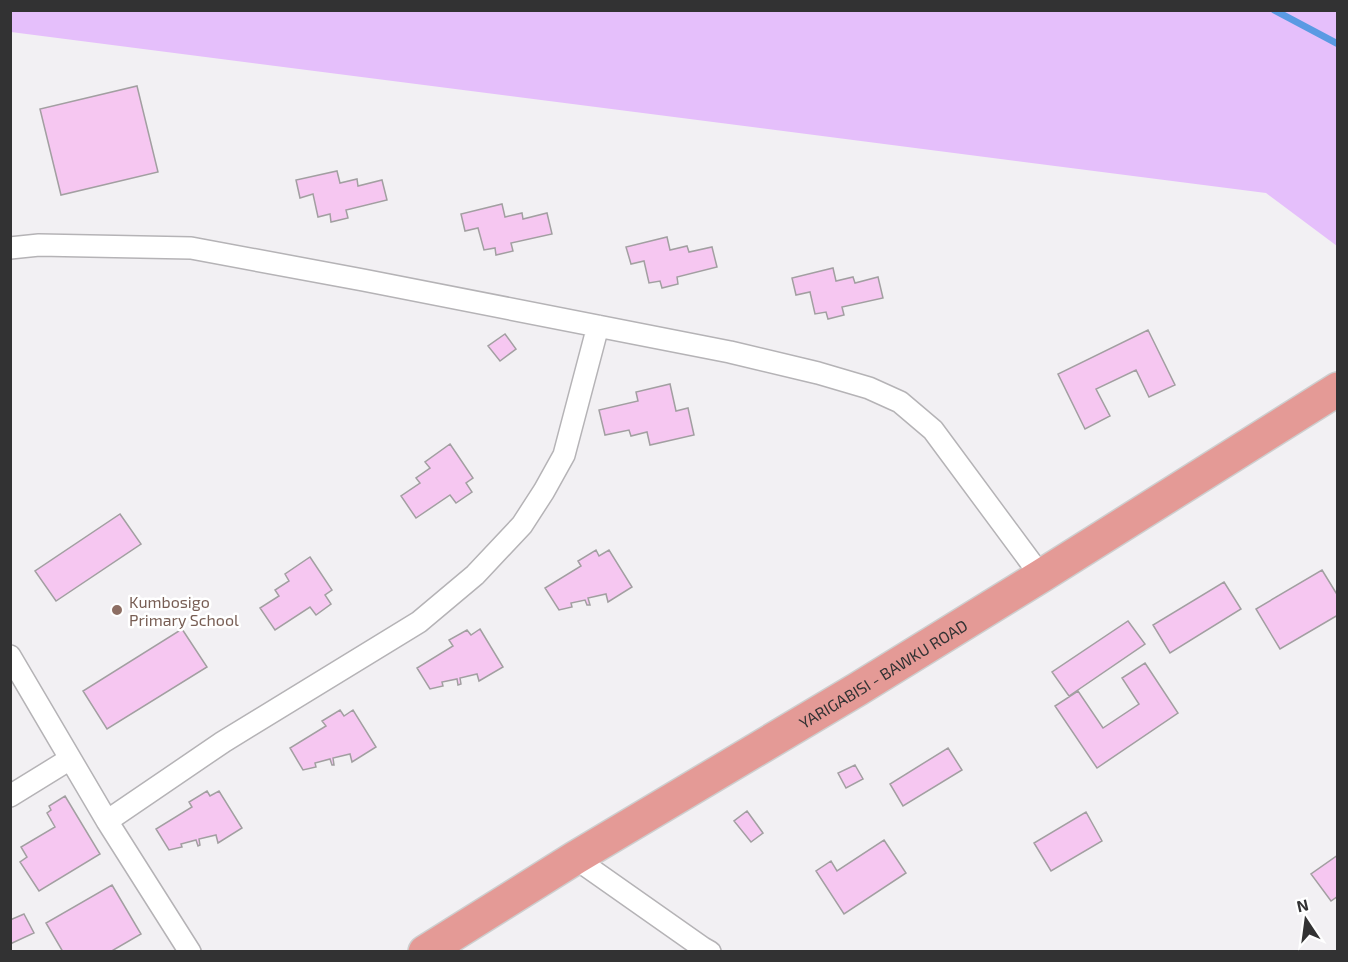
<svg xmlns="http://www.w3.org/2000/svg" width="1348" height="962" font-family="'Exo 2',sans-serif">
	<style>
		.green { fill: #e5bffb }
		.lines { fill: none; stroke-linecap: round; stroke-linejoin: round }
		.stream { stroke: #5a9ae3; stroke-width: 7 }
		.building { fill: #f6c7f1; stroke: #a29fa1; stroke-width: 1.5 }
		.minor-casing { stroke: #b5b3b6; stroke-width: 24 }
		.trunk-casing { stroke: #cecece; stroke-width: 36 }
		.minor { stroke: #fff; stroke-width: 21 }
		.trunk { stroke: #e49a96; stroke-width: 33 }
		.education-dot { fill: #8d6e63; stroke: #fff; stroke-width: 2 }
		.labels { text-anchor: middle; dominant-baseline: central; stroke-width: 5; stroke-linejoin: round; paint-order: stroke }
		.education-label { font-size: 16px; fill: #785e54; stroke: #fff; text-anchor: start }
		.street-label { font-size: 16px; fill: #323233; stroke: #fff }
	</style>
	<rect width="100%" height="100%" fill="#f2f0f3"/>
	<path class="green" d="M11,10L1337,11V246L1266,193L11,32Z"/>
	<g class="lines">
		<path class="stream" d="M1274,10L1338,44"/>
	</g>
	<path class="building" d="M137,86L158,172L61,195L40,109Z
		M337,171L340,183L357,179L358,186L382,180L387,200L346,210L348,218L331,222L330,214L318,217L313,194L300,198L296,180Z
		M502,204L505,217L522,213L523,219L547,213L552,234L511,243L513,251L496,255L495,248L484,250L478,228L465,231L461,214Z
		M667,237L670,250L687,246L689,252L712,247L717,267L677,277L678,284L662,288L660,281L649,283L644,261L631,264L626,247Z
		M833,268L836,281L853,277L855,283L878,277L883,298L842,307L844,315L828,319L826,312L815,314L810,292L796,295L792,278Z
		M1148,330L1175,385L1149,397L1136,370L1096,389L1110,416L1085,429L1058,374Z
		M505,334L516,349L500,361L488,346Z
		M670,384L676,411L688,408L694,435L650,445L647,432L631,436L629,430L605,435L599,410L638,401L636,392Z
		M450,444L473,478L466,483L472,492L456,503L450,495L416,518L401,496L420,483L416,478L430,468L425,462Z
		M120,514L141,544L56,601L35,571Z
		M596,550L599,556L609,550L632,587L608,602L606,594L588,598L590,605H587L585,600L571,603L572,607L559,610L545,588L581,566L578,561Z
		M310,557L332,590L325,595L331,604L316,615L310,607L275,630L260,608L279,596L275,590L289,581L285,574Z
		M1322,570L1338,596V615L1280,649L1256,609Z
		M1224,582L1241,609L1170,653L1153,625Z
		M1128,621L1145,644L1069,696L1052,672Z
		M182,629L207,667L107,729L83,691Z
		M480,629L503,667L479,681L477,674L460,678L461,684L458,685L457,679L442,682L443,686L430,689L417,668L453,646L449,640L467,630L471,635Z
		M1145,663L1178,713L1097,768L1055,706L1078,691L1103,728L1139,704L1122,678Z
		M340,710L344,716L353,710L376,747L352,762L350,754L333,758L334,765H332L330,759L315,763L316,767L303,770L290,748L326,726L322,721Z
		M948,748L962,770L903,806L890,784Z
		M855,765L863,779L846,788L838,773Z
		M207,791L210,796L219,791L242,828L218,843L216,835L199,839L200,845L198,846L196,840L181,844L182,847L169,850L156,829L192,807L189,802Z
		M65,796L100,854L39,891L20,862L27,857L21,847L55,827L47,813L51,810L49,806Z
		M747,811L763,833L751,842L734,821Z
		M1086,812L1102,841L1051,871L1034,843Z
		M884,840L906,873L844,914L816,871L831,861L837,871Z
		M1338,855V896L1331,901L1311,874Z
		M112,885L141,934L110,952H63L46,923Z
		M24,914L34,933L10,944V920Z"/>
	<g class="lines">
		<defs>
			<path id="minor" d="M10,248L39,245L191,248L363,280L730,352L818,373L869,388L900,402L933,430L1041,576
				M10,656L107,821L190,952
				M10,796L70,759
				M107,821L223,742L419,622L475,575L522,525L544,491L564,455L598,326
				M575,858L703,948L710,952"/>
			<g id="trunk">
				<path id="s1" d="M425,952L575,858L858,689L1041,576L1338,389"/>
			</g>
		</defs>
		<use href="#minor" class="minor-casing"/>
		<use href="#trunk" class="trunk-casing"/>
		<use href="#minor" class="minor"/>
		<use href="#trunk" class="trunk"/>
	</g>
	<circle class="education-dot" cx="117" cy="610" r="6"/>
	<g class="labels">
		<g class="education-label">
			<text x="129" y="601">Kumbosigo<tspan x="129" dy="18">Primary School</tspan></text>
		</g>
		<g class="street-label">
			<text stroke="none"><textPath href="#s1" startOffset="536">YARIGABISI - BAWKU ROAD</textPath></text>
		</g>
	</g>
	<rect width="1348" height="962" fill="none" stroke="#323233" stroke-width="24"/>
	<g transform="translate(1306 920) rotate(347)" stroke="#ffffff" stroke-width="4.5" paint-order="stroke">
	<path d="M0-4.5L10 22L0 15L-10 22Z" fill="#323233"/>
	<text y="-9" font-size="16" font-weight="bold" text-anchor="middle" fill="#323233">N</text>
	</g>
</svg>
